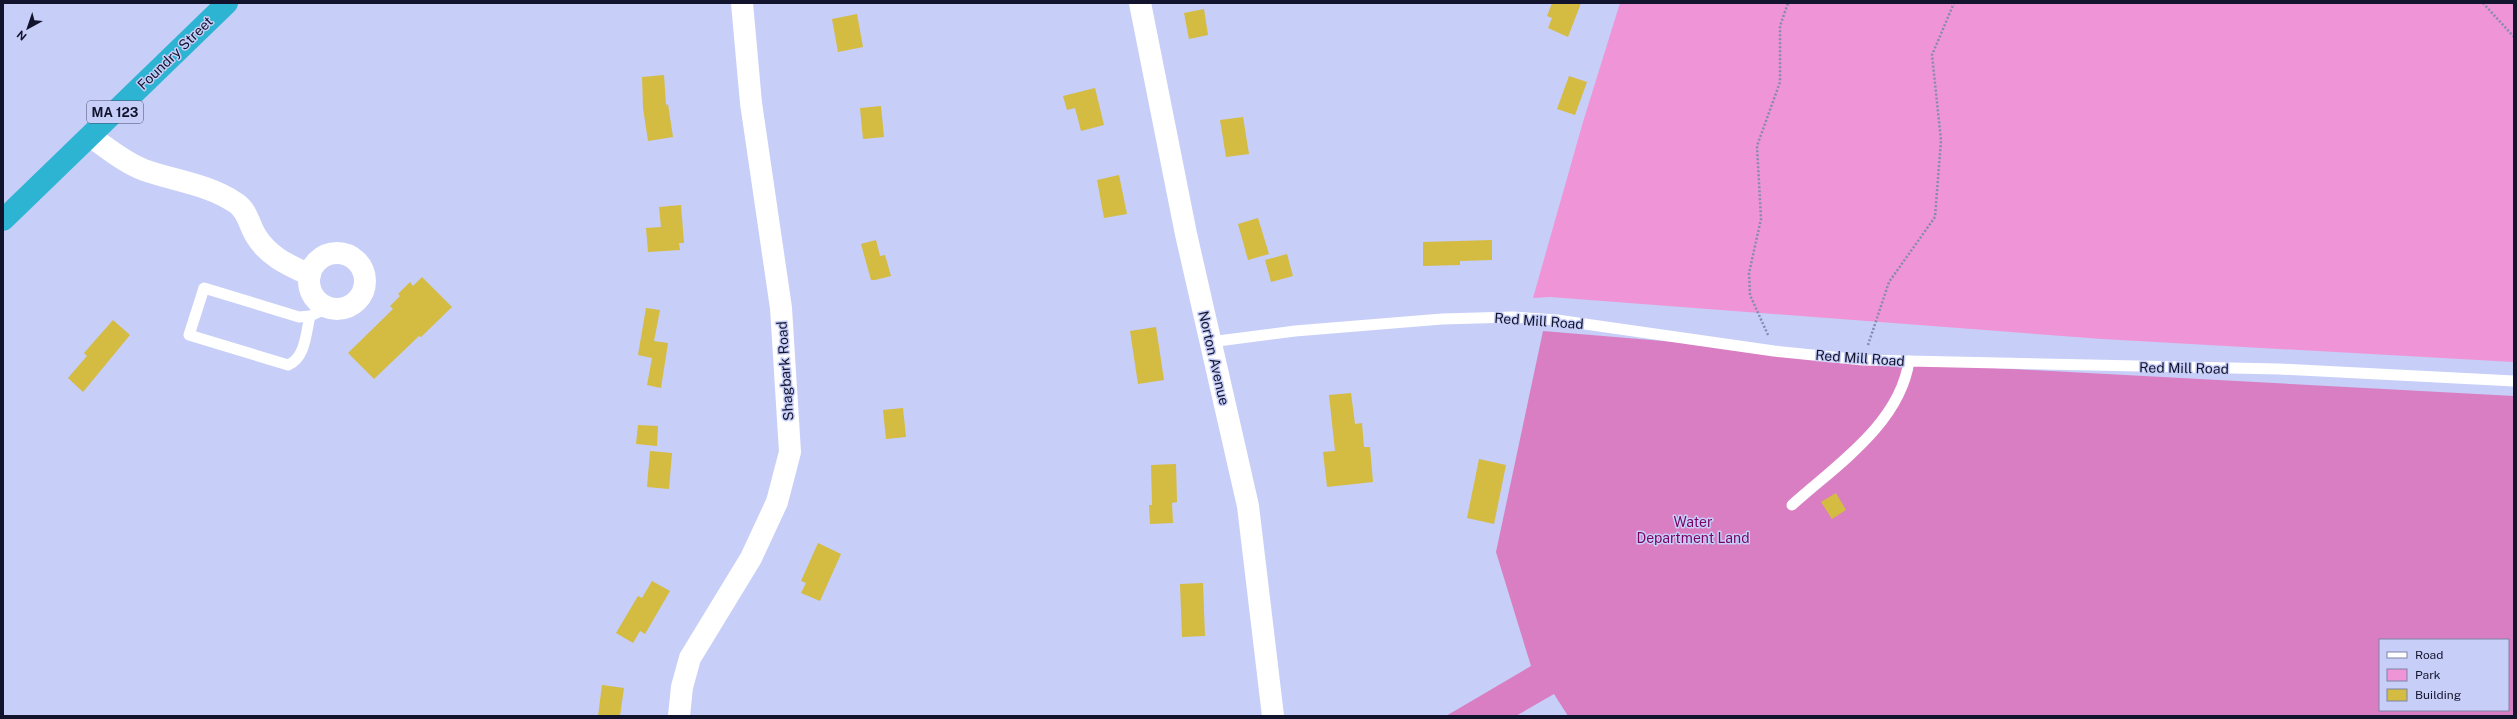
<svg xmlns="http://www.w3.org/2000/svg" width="2517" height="719" font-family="'Public Sans',sans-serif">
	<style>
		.green { fill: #ef95d7 }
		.forest { fill: #d97ec2; fill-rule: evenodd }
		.building { fill: #d4bb41 }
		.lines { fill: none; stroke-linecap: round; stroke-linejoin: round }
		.path { stroke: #858aae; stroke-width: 2.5; stroke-dasharray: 2 2; stroke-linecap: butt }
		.lane { stroke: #fff; stroke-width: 11 }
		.street { stroke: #fff; stroke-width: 22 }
		.secondary { stroke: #fff; stroke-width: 22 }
		.highway { stroke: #2db4d3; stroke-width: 22 }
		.labels { text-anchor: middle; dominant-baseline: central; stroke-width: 3; stroke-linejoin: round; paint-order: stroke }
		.shield { fill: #c7cef8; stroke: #484c6a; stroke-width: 1 }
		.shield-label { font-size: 13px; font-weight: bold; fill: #12142d }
		.street-label { font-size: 14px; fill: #12142d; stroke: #c7cef8 }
		.park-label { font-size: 14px; fill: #780365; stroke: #c7cef8 }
	</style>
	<rect width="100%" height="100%" fill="#c7cef8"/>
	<path class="green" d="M1620,3H2514V362L2102,339L1550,297L1533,298L1583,122Z"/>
	<path class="forest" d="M1543,331L1976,367L2514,396V716H1568L1554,694L1516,716H1446L1531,666L1496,552ZM2380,640H2508V710H2380Z"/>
	<path class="building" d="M1552,3H1581L1568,37L1548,28L1552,18L1547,16Z
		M1204,9L1208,35L1189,39L1184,13Z
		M857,14L863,47L838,52L832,19Z
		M664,75L666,105L668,104L673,137L648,141L643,108L642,77Z
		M1569,76L1587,82L1575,115L1557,109Z
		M1095,88L1104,125L1081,131L1075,108L1067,110L1063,96Z
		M881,106L884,137L863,139L860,108Z
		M1243,117L1249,154L1226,157L1220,120Z
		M1119,175L1127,214L1104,218L1097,180Z
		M681,205L684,243H679L680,250L648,252L646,228L661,227L659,207Z
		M1258,218L1269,254L1248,260L1238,224Z
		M876,240L880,256L885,255L891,276L875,280H871L861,244Z
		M1492,240V260L1460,261V265L1423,266V242Z
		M1287,254L1293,276L1271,282L1265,260Z
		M422,277L452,307L421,337L419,336L374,379L348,353L393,309L390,306L400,296L398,294L410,282L413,286Z
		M646,308L660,310L654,341L668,343L661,388L647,385L652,358L638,355Z
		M113,320L130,335L83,392L68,378L87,356L84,353Z
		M1156,327L1164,380L1138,384L1130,331Z
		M1351,393L1355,424L1362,423L1364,447H1370L1373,482L1327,487L1323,452L1335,451L1329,395Z
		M903,408L906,437L886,439L883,410Z
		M638,425L658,426L657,446L636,444Z
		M650,451L672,453L669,489L647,487Z
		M1479,459L1506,465L1494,524L1467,518Z
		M1176,464L1177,502L1172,503L1173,523L1150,524L1149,505H1152L1151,465Z
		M1836,493L1846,510L1832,519L1821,502Z
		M818,543L841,554L820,601L801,593L806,583L801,581Z
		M652,581L670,591L645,634L640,631L633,643L616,633L638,596L642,598Z
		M1203,583L1205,636L1182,637L1180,584Z
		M602,685L624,688L620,716H598Z"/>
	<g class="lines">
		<path class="path" d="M2483,3L2514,37
			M1768,335L1750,295L1749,273L1761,219L1757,146L1780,82V26L1788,3
			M1868,345L1889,282L1935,217L1941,140L1932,55L1954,3"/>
		<path class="lane" d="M310,316C306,331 306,358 288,365L189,335L204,288L299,317L310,316L327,308
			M1210,342L1295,331L1442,319L1513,317L1557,320L1774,351L1863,360L2279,369L2514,381
			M1792,505C1835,466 1900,424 1909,361"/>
		<path class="street" d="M90,136C107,148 125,163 144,170C175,181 208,184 236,203C248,211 249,225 256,236C269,257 288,265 310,275
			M309 281a28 28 0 1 1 56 0a28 28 0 1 1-56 0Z
			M679,716L682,687L690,658L751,558L777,502L790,452L781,308L751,103L742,3"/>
		<path class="secondary" d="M1140,3L1186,234L1248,506L1273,716"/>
		<path class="highway" d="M3,220L227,3"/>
	</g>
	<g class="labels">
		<rect class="shield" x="87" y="101" width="56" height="22" rx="3"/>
		<g class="shield-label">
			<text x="115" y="112">MA 123</text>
		</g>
		<g class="street-label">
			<text transform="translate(175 53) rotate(-44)">Foundry Street</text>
			<text transform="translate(1539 321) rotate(4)">Red Mill Road</text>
			<text transform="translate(1214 358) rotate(77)">Norton Avenue</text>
			<text transform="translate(1860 358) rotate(4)">Red Mill Road</text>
			<text transform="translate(2184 368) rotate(1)">Red Mill Road</text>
			<text transform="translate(785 371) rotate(-94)">Shagbark Road</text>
		</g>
		<g class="park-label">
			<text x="1693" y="522">Water<tspan x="1693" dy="16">Department Land</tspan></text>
		</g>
	</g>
	<rect width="2517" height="719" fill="none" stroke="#12142d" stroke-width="8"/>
	<rect x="2379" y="639" width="130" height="72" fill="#c7cef8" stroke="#7f84a7"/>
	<rect x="2387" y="652" width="20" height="6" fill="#ffffff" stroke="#7f84a7"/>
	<text x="2415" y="659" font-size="12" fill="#12142d">Road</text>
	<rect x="2387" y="669" width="20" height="12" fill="#ef95d7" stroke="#7f84a7"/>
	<text x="2415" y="679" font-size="12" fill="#12142d">Park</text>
	<rect x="2387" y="689" width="20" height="12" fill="#d4bb41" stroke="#7f84a7"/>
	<text x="2415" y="699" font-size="12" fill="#12142d">Building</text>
	<g transform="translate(28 28) rotate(220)" stroke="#c7cef8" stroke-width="3" paint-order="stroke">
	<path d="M0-3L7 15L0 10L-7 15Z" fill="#12142d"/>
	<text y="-6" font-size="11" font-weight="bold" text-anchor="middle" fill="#12142d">N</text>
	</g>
</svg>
